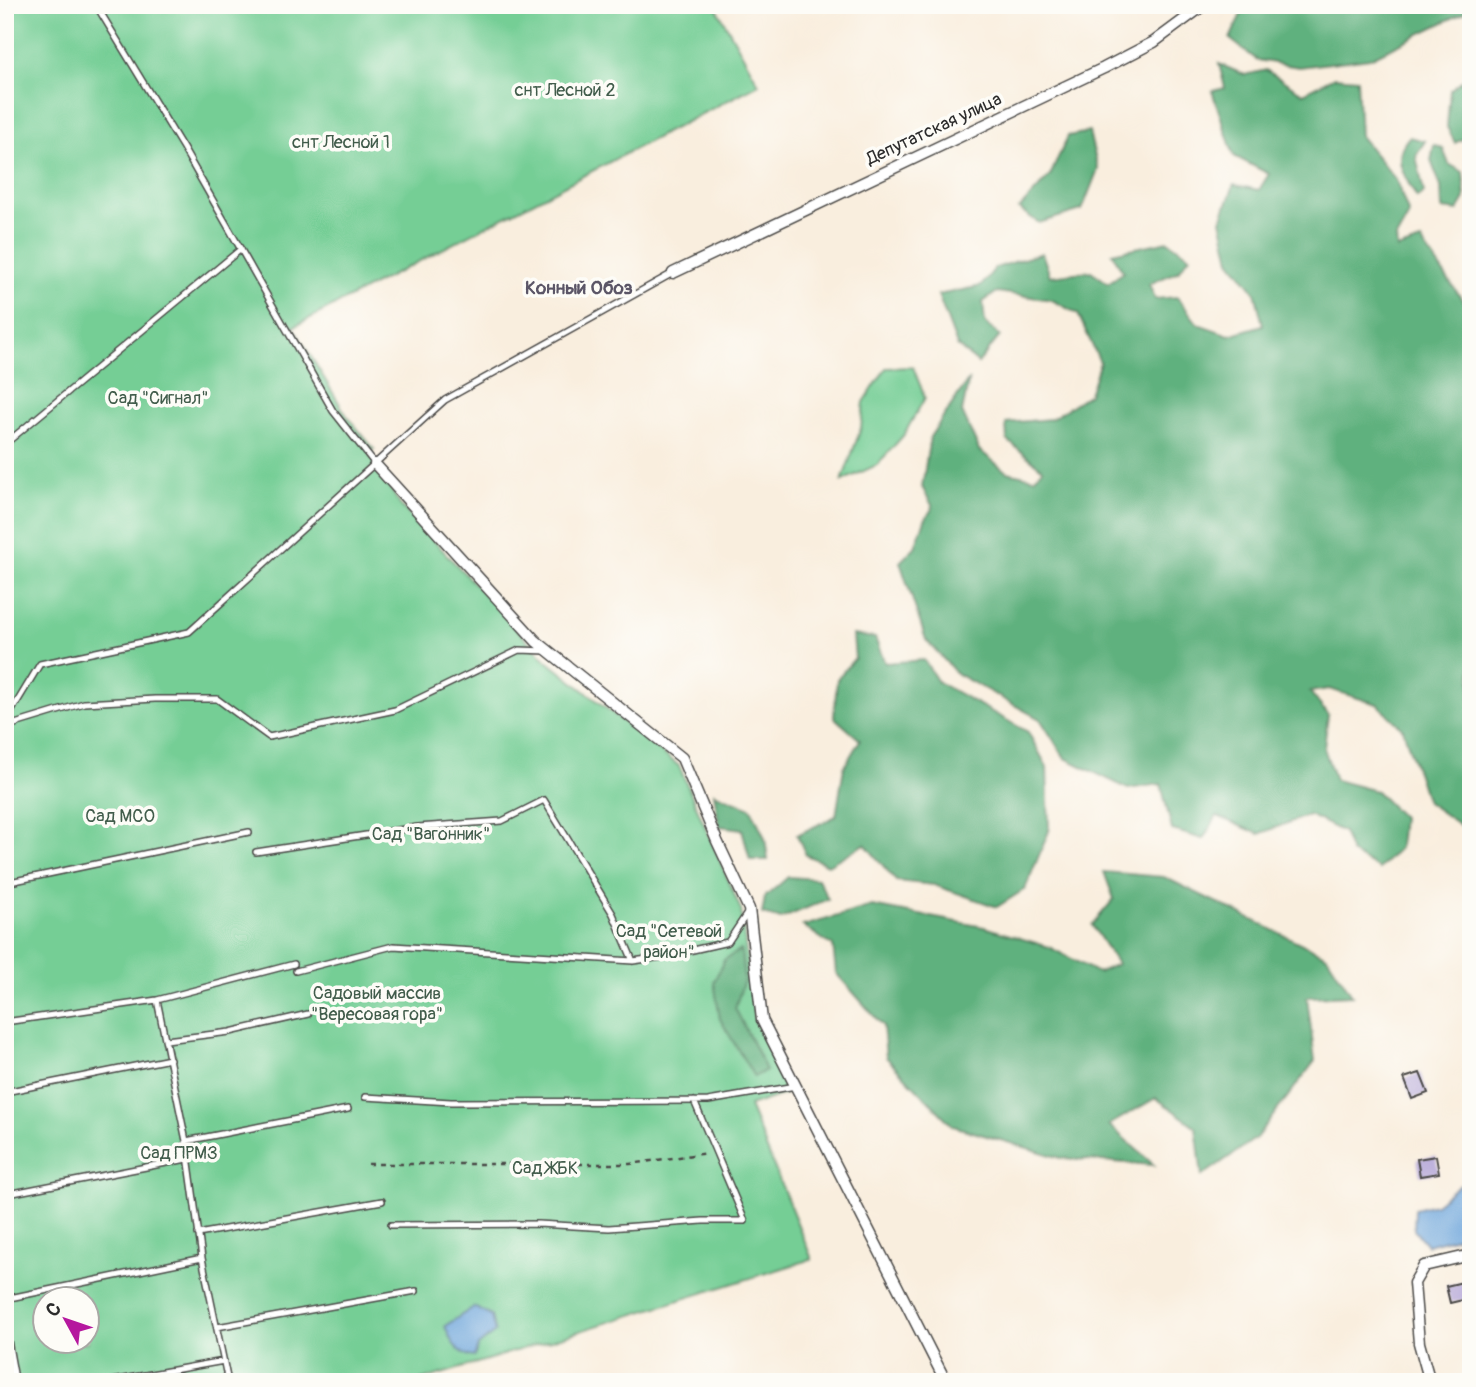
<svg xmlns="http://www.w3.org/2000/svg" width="1476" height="1387" font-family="Pangolin,sans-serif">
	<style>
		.green { fill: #74ce95; stroke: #507c60; stroke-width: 2; fill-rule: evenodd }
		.forest { fill: #5fb17e; stroke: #456e54; stroke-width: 2 }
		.water { fill: #6da5db; stroke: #4c6883; stroke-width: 2 }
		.building { fill: #b4a6d7 }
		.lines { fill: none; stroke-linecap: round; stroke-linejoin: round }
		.lane-casing { stroke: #4a4846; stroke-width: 8 }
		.street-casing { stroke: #4a4846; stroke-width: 13 }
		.path { stroke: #4a4846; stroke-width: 2.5; stroke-dasharray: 5 5; stroke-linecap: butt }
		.lane { stroke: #fff; stroke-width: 5 }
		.street { stroke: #fff; stroke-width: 10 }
		.labels { text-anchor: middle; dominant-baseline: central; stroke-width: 7; stroke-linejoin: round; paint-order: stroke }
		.park-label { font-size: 18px; fill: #415c4b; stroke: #fdfcf7 }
		.street-label { font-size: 18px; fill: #2b2b2b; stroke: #fdfcf7 }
		.neighbourhood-label { font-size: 19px; font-weight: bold; fill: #5b5667; stroke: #fdfcf7 }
	</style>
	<rect width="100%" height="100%" fill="#fdfcf7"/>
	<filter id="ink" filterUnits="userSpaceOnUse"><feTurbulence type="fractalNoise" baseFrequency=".0143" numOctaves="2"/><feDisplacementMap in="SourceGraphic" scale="14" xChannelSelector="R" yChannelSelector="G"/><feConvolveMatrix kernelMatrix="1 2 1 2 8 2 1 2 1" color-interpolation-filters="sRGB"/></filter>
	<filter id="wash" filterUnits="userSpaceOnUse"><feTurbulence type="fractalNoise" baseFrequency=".00686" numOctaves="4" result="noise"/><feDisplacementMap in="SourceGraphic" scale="28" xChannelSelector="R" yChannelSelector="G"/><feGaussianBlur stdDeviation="1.57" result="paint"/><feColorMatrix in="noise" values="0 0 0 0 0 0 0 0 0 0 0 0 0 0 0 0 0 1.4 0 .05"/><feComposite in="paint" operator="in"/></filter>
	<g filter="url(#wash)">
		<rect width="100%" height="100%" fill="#f9eede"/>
		<path class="green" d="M5,5H715L759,84L293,327L347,416L374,449L369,453L400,505L547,661L679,766L741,910L754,1018L787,1093L749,1106L812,1259L416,1382H5ZM46,1300H88V1342H46Z
			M913,367L925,398L903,436L877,465L842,481L861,428L864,402L886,368Z"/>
		<path class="forest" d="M1245,5H1471V9L1370,58L1299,67L1257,60L1230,39Z
			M1219,64L1245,75L1266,70L1303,93L1334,77L1357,79L1360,136L1396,180L1409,215L1396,238L1397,249L1421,241L1471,312V569L1464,576L1471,591V835L1467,830L1427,802L1403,729L1377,704L1329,689L1310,692L1328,715L1324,748L1335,780L1376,791L1402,817L1399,848L1379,869L1351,853L1343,832L1309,815L1259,834L1217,816L1203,839L1172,830L1161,784L1128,789L1065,758L1040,719L957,674L926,640L900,562L915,547L925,520L933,507L922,487L930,437L969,379L962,412L979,450L1007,472L1034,478L1043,469L1007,440L1006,423L1051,419L1089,394L1100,362L1078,314L1052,300L997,292L983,302L985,323L1000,336L978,363L957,346L938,295L981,286L995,268L1042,253L1050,276L1091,271L1108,283L1123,272L1112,253L1168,241L1190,256L1179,271L1149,284L1155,299L1177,297L1198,324L1229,335L1263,325L1255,292L1230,260L1221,220L1234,185L1259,190L1269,174L1234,156L1212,91L1225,88Z
			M1471,73V135L1455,143L1447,127L1450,90Z
			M1089,132L1098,169L1082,210L1039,223L1019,209L1050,176L1068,136Z
			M1409,137L1425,141L1416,156L1424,193L1417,198C1405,177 1390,158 1409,137Z
			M1434,145L1443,149L1449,164L1463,172L1465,199L1458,211L1442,209L1441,187L1431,161Z
			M853,635L875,638L885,663L924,660L938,682L1028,732L1047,767L1049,831L1025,889L997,907L934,885L896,881L865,844L828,865L806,855L797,835L836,816L844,767L860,740L834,717L837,679L855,658Z
			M714,793L751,808L765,838L768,860H750L742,829L719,826Z
			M1104,872L1164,877L1327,956L1352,995L1307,997L1315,1061L1256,1138L1202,1176L1196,1127L1156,1098L1109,1125L1154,1165L1061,1158L953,1126L886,1057L883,1026L836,973L833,946L803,926L872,906L984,927L1049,947L1098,973L1117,964L1092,925L1114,899Z
			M788,877L818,879L828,899L781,919L762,914L765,897Z
			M741,950L744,980L735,1008L766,1070L754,1077L720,1019L714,982L724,960Z"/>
		<path class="water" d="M1471,1181V1233L1427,1245L1414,1230L1415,1209L1435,1204L1459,1185Z
			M474,1307L491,1316L495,1332L478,1346L474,1357C457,1355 450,1340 445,1326Z"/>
		<g id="blocks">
			<path class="building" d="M1420,1073L1428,1093L1412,1099L1404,1078Z
				M1436,1156L1439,1173L1420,1176L1417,1159Z
				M1471,1280V1298L1450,1303L1446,1286Z"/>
		</g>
	</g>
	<g filter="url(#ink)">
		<use href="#blocks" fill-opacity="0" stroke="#4a4846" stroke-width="2"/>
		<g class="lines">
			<defs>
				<path id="lane" d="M96,5L183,148L333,411L375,464
					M5,444L241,249
					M5,722L40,664L189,632L445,400L673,273
					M5,727L84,703L155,699H217L269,737L395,710L519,650L547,651
					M256,852L418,827L502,821L544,800L613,914L633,961
					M5,883L249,832
					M296,971L393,946L633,961L662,957L728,942L748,912
					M5,1022L157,1000
					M166,1040L230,1032L308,1014
					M5,1092L170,1059
					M365,1097L451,1102L708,1101L796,1086
					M186,1141L157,1000L294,964
					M8,1194L187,1159
					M391,1225L538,1224L609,1228L703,1221H745L694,1101
					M198,1234L382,1201
					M5,1299L202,1258
					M217,1327L416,1291
					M106,1382L224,1361
					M228,1382L202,1258L186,1141L348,1109"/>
				<path id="street" d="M673,273L1104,68L1154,42L1204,5
					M375,464L536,641L682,758L717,841L749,909L762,1020L946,1382
					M5,1338L13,1382
					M1430,1382L1419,1343L1414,1283L1424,1266L1471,1255"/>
			</defs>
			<use href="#lane" class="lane-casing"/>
			<use href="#street" class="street-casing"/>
			<path class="path" d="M368,1164H630L707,1153"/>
			<use href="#lane" class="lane"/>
			<use href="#street" class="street"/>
		</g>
	</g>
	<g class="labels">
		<g class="park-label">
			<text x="565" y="90">снт Лесной 2</text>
			<text x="341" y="142">снт Лесной 1</text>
			<text x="158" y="398">Сад "Сигнал"</text>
			<text x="120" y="816">Сад МСО</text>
			<text x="431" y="834">Сад "Вагонник"</text>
			<text x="669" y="931">Сад "Сетевой<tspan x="669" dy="21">район"</tspan></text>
			<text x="377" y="993">Садовый массив<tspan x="377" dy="21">"Вересовая гора"</tspan></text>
			<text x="179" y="1153">Сад ПРМЗ</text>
			<text x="545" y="1168">Сад ЖБК</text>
		</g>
		<g class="street-label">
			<text transform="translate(934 129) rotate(-25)">Депутатская улица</text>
		</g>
		<g class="neighbourhood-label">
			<text x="579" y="288">Конный Обоз</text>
		</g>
	</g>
	<rect width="1476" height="1387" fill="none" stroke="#fdfcf7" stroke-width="28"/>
	<g transform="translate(66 1320) rotate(310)"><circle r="33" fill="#fdfcf7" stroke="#a9a8a5" stroke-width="2"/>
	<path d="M0-5L12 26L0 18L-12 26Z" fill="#b5179e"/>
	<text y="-10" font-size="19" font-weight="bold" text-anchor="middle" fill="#2b2b2b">С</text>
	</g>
</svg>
